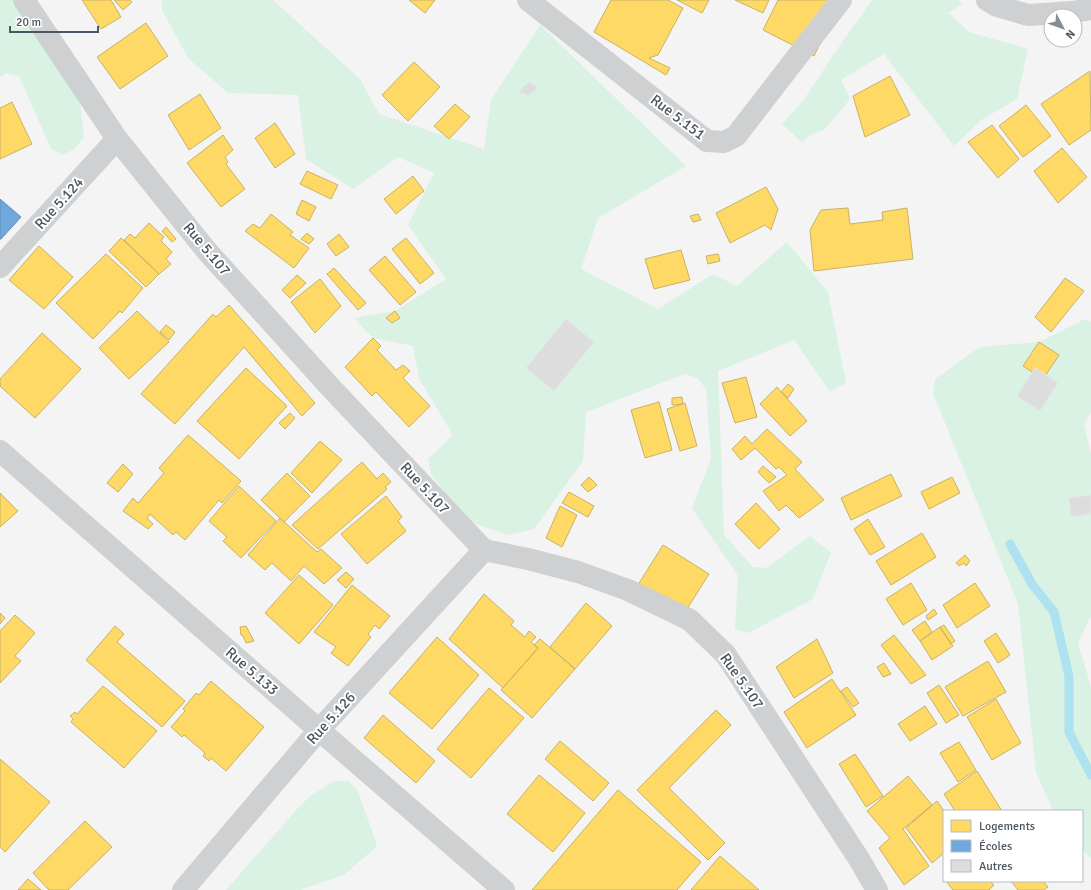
<svg xmlns="http://www.w3.org/2000/svg" width="1091" height="890" font-family="Signika,sans-serif">
	<style>
		.green { fill: #d9f2e3 }
		.homes { fill: #ffd966; stroke: #c9b264 }
		.schools { fill: #6fa8dc; stroke: #648fb7 }
		.lines { fill: none; stroke-linecap: round; stroke-linejoin: round }
		.stream { stroke: #aee2f0; stroke-width: 9 }
		.building { fill: #ddddde; stroke: #e5e6e7 }
		.street { stroke: #ced0d2; stroke-width: 22 }
		.labels { text-anchor: middle; dominant-baseline: central; stroke-width: 4; stroke-linejoin: round; paint-order: stroke }
		.street-label { font-size: 15px; fill: #4a5661; stroke: #fff }
	</style>
	<rect width="100%" height="100%" fill="#f4f4f4"/>
	<path class="green" d="M0,0H35L76,70L84,137L75,148L64,155L51,149L19,76L6,73L0,77Z
		M162,0H273L360,79L379,114L484,149L491,100L540,25L686,166L598,218L581,269L658,309L713,274L737,286L787,242L828,292L846,383L830,392L794,340L718,371L724,535L753,567L766,568L810,536L831,552L813,599L748,633L735,629L738,576L692,508L711,459L706,389L697,378L685,374L586,412L583,461L534,529L507,535L465,520L431,474L428,459L453,435L419,378L413,346L373,338L354,318L395,311L446,279L408,225L434,173L398,157L353,189L306,159L298,95L228,93L188,58L162,10Z
		M872,0H958L963,3L949,13L969,32L1028,49L1017,99L981,120L954,146L884,54L841,80L850,99L824,130L812,134L802,142L782,124L803,101L836,51Z
		M1085,319L1091,322V412L1084,424L1091,454V616L1078,643L1091,687V858L1082,849V811H1053L1036,772L1018,604L933,393L935,379L980,347L1039,342Z
		M334,781H349L358,791L377,846L344,875L300,890H226L298,808L310,796Z"/>
	<path class="homes" d="M82,0H111L121,17L101,29Z
		M114,0H130L132,2L123,10Z
		M409,0H435L425,13Z
		M611,0H668L683,8L658,55L649,58L670,68L666,75L594,32Z
		M677,0H709L702,13Z
		M735,0H769L763,13Z
		M778,0H841L814,56L763,30Z
		M146,23L168,56L120,89L97,57Z
		M414,62L440,87L408,121L382,95Z
		M1090,71L1091,130L1069,145L1041,104Z
		M890,76L910,115L865,137L853,96Z
		M200,94L221,128L189,150L168,115Z
		M12,102L32,144L0,159V108Z
		M455,104L470,117L449,139L434,126Z
		M1026,105L1051,136L1023,157L999,126Z
		M275,123L295,154L275,168L255,138Z
		M992,125L1019,159L998,178L968,142Z
		M223,135L233,150L225,157L228,162L226,164L245,189L221,207L187,163Z
		M1062,148L1087,177L1058,203L1034,171Z
		M307,171L338,185L331,199L300,184Z
		M413,176L424,191L396,214L384,199Z
		M766,187L778,209L771,230L765,225L730,243L716,213Z
		M302,200L316,207L309,221L296,214Z
		M848,208L850,224L883,220L882,212L907,208L913,259L814,271L810,230L821,210Z
		M271,214L293,232L290,235L309,248L294,268L245,231L253,224L260,228Z
		M698,214L701,220L693,222L690,216Z
		M149,223L164,237L161,241L172,252L166,259L171,264L159,274L124,240L130,234L135,238Z
		M166,227L176,239L172,242L162,231Z
		M307,233L314,239L309,244L301,239Z
		M339,234L349,247L336,256L327,244Z
		M121,238L159,274L146,287L109,251Z
		M406,238L434,273L420,284L392,249Z
		M39,246L73,277L44,309L9,280Z
		M681,250L690,280L654,289L645,259Z
		M106,254L143,288L122,313L120,311L93,339L56,303Z
		M718,254L720,261L708,264L706,256Z
		M385,256L416,292L400,305L369,270Z
		M334,268L366,303L358,310L327,274Z
		M297,275L306,283L290,298L282,290Z
		M1065,278L1084,291L1051,332L1035,317Z
		M320,279L341,306L315,333L291,302Z
		M229,305L315,403L302,416L244,347L175,424L141,394L213,314L216,317Z
		M137,311L169,342L129,379L99,348Z
		M395,311L400,318L392,323L386,318Z
		M166,325L175,332L169,340L160,332Z
		M42,333L81,369L35,418L0,386V379Z
		M373,338L381,346L377,350L396,370L403,365L410,371L403,378L430,406L409,427L376,392L372,396L345,367Z
		M1039,342L1059,355L1043,379L1023,366Z
		M246,368L287,406L239,459L197,421Z
		M746,377L757,417L735,423L722,383Z
		M788,384L794,389L788,398L781,392Z
		M777,387L807,421L790,436L760,404Z
		M682,397L683,404L672,405V398Z
		M659,402L672,450L645,458L631,410Z
		M685,403L697,446L680,451L667,409Z
		M290,413L295,418L285,429L279,423Z
		M767,429L802,462L795,469L824,500L799,518L786,505L779,511L763,491L787,475L779,467L776,469L755,448L741,460L732,449L745,436L752,444Z
		M188,435L241,481L222,503L219,500L185,540L176,532L173,535L150,514L147,518L153,524L148,529L123,511L133,498L138,503L164,473L159,468Z
		M320,441L342,460L312,493L291,473Z
		M362,462L377,479L383,473L391,482L385,487L387,489L318,549L292,525Z
		M123,464L133,474L118,492L107,483Z
		M763,466L776,477L769,483L758,472Z
		M287,473L310,496L284,522L261,500Z
		M891,474L902,496L851,520L841,498Z
		M589,477L597,485L588,492L581,485Z
		M952,477L960,493L929,509L921,492Z
		M239,486L276,521L241,558L223,541L227,537L209,521Z
		M569,492L594,506L588,517L562,503Z
		M0,493L18,511L0,527Z
		M386,496L402,517L398,521L406,531L367,564L341,534Z
		M756,503L780,529L759,549L735,524Z
		M560,506L577,515L562,547L546,538Z
		M280,518L317,552L321,549L342,568L324,584L304,566L291,581L272,563L265,570L248,555Z
		M868,519L885,547L870,555L854,529Z
		M922,533L936,557L891,585L876,561Z
		M663,545L709,574L682,617L636,588Z
		M965,555L970,561L966,566L964,563L959,566L956,563Z
		M346,572L354,579L346,588L337,580Z
		M299,575L333,605L299,644L265,613Z
		M911,583L927,610L903,625L886,599Z
		M975,583L990,606L957,628L943,605Z
		M352,585L390,616L379,629L375,625L368,634L371,637L348,666L331,653L336,647L314,632Z
		M484,594L514,621L511,625L525,637L529,631L536,637L531,642L538,648L503,688L449,639Z
		M586,603L612,626L575,669L550,647Z
		M934,609L937,614L928,620L926,616Z
		M0,613L5,618L0,624Z
		M15,615L35,633L15,656L21,661L0,683V631Z
		M925,621L932,632L920,641L912,630Z
		M944,625L955,641L951,644L940,627Z
		M115,626L124,634L117,642L185,701L162,727L86,660Z
		M246,626L254,641L246,643L243,636L241,635L240,627Z
		M940,627L953,646L932,660L920,641Z
		M996,633L1010,655L998,663L984,641Z
		M894,635L926,675L911,684L881,645Z
		M437,637L479,675L432,729L389,693Z
		M540,639L575,669L532,718L501,690L538,648L534,645Z
		M817,639L833,673L794,698L776,667Z
		M988,661L1006,692L963,716L945,687Z
		M884,663L891,674L883,677L877,667Z
		M832,679L856,715L807,748L784,712Z
		M211,681L264,727L226,771L211,758L209,761L203,756L205,753L184,735L182,737L171,727L185,711L183,709L196,693L199,695Z
		M939,685L959,715L946,723L927,693Z
		M103,686L157,731L124,768L71,722L73,719L70,716L75,712L77,714Z
		M847,687L859,703L853,707L841,691Z
		M489,688L524,718L471,778L437,749Z
		M996,699L1021,743L992,760L967,717Z
		M925,706L937,724L910,741L898,724Z
		M716,710L731,725L669,788L725,843L708,860L637,790Z
		M383,715L435,761L416,783L364,738Z
		M560,741L609,783L593,801L545,759Z
		M959,742L976,770L958,782L940,753Z
		M855,754L883,796L866,807L839,764Z
		M0,759L50,802L5,852L0,847Z
		M977,771L1002,811H955L944,794Z
		M539,775L585,813L553,852L507,814Z
		M908,776L932,805L903,829L929,866L904,885L879,848L890,838L867,811Z
		M618,790L701,862L677,890H532Z
		M937,801L944,811V853L932,863L906,828Z
		M85,821L112,847L68,890H49L33,873Z
		M720,856L759,890H691Z
		M28,879L41,890H18Z
		M946,881H990L994,885L989,890H953Z
		M1011,881H1043L1048,887L1044,890H1018Z"/>
	<path class="schools" d="M0,199L21,217L1,239H0Z"/>
	<g class="lines">
		<path class="stream" d="M1010,544L1032,584L1054,612L1069,676V732L1091,775"/>
	</g>
	<path class="building" d="M529,82L538,88L527,96L524,93L521,94L520,91L522,89V88Z
		M566,319L594,342L554,391L526,368Z
		M1035,368L1058,383L1040,411L1017,396Z
		M1091,495V514L1071,517L1069,498Z"/>
	<g class="lines">
		<path class="street" d="M24,0L117,139L206,250L332,389L484,550L528,559L578,572L628,590L690,620L726,655L859,859L877,890
			M528,0L707,141L724,142L736,136L841,0
			M987,0L997,6L1028,15L1072,12L1091,9
			M0,267L117,139
			M0,451L319,730L504,890
			M183,890L319,730L484,550"/>
	</g>
	<g class="labels">
		<g class="street-label">
			<text transform="translate(678 117) rotate(37)">Rue 5.151</text>
			<text transform="translate(59 203) rotate(-48)">Rue 5.124</text>
			<text transform="translate(207 249) rotate(50)">Rue 5.107</text>
			<text transform="translate(425 488) rotate(47)">Rue 5.107</text>
			<text transform="translate(252 671) rotate(41)">Rue 5.133</text>
			<text transform="translate(742 681) rotate(55)">Rue 5.107</text>
			<text transform="translate(331 718) rotate(-48)">Rue 5.126</text>
		</g>
	</g>
	<rect x="943" y="810" width="140" height="72" fill="#ffffff" stroke="#b7bbc0"/>
	<rect x="951" y="820" width="20" height="12" fill="#ffd966" stroke="#b7bbc0"/>
	<text x="979" y="830" font-size="12" fill="#4a5661">Logements</text>
	<rect x="951" y="840" width="20" height="12" fill="#6fa8dc" stroke="#b7bbc0"/>
	<text x="979" y="850" font-size="12" fill="#4a5661">Écoles</text>
	<rect x="951" y="860" width="20" height="12" fill="#ddddde" stroke="#b7bbc0"/>
	<text x="979" y="870" font-size="12" fill="#4a5661">Autres</text>
	<g transform="translate(1063 28) rotate(131)"><circle r="19" fill="#ffffff" stroke="#b7bbc0"/>
	<path d="M0-3L7 15L0 10L-7 15Z" fill="#868d94"/>
	<text y="-6" font-size="11" font-weight="bold" text-anchor="middle" fill="#4a5661">N</text>
	</g>
	<path d="M10 26v6h88v-6" fill="none" stroke="#4a5661" stroke-width="2"/>
	<text x="16" y="26" font-size="12" fill="#4a5661" stroke="#ffffff" stroke-width="3" paint-order="stroke">20 m</text>
</svg>
